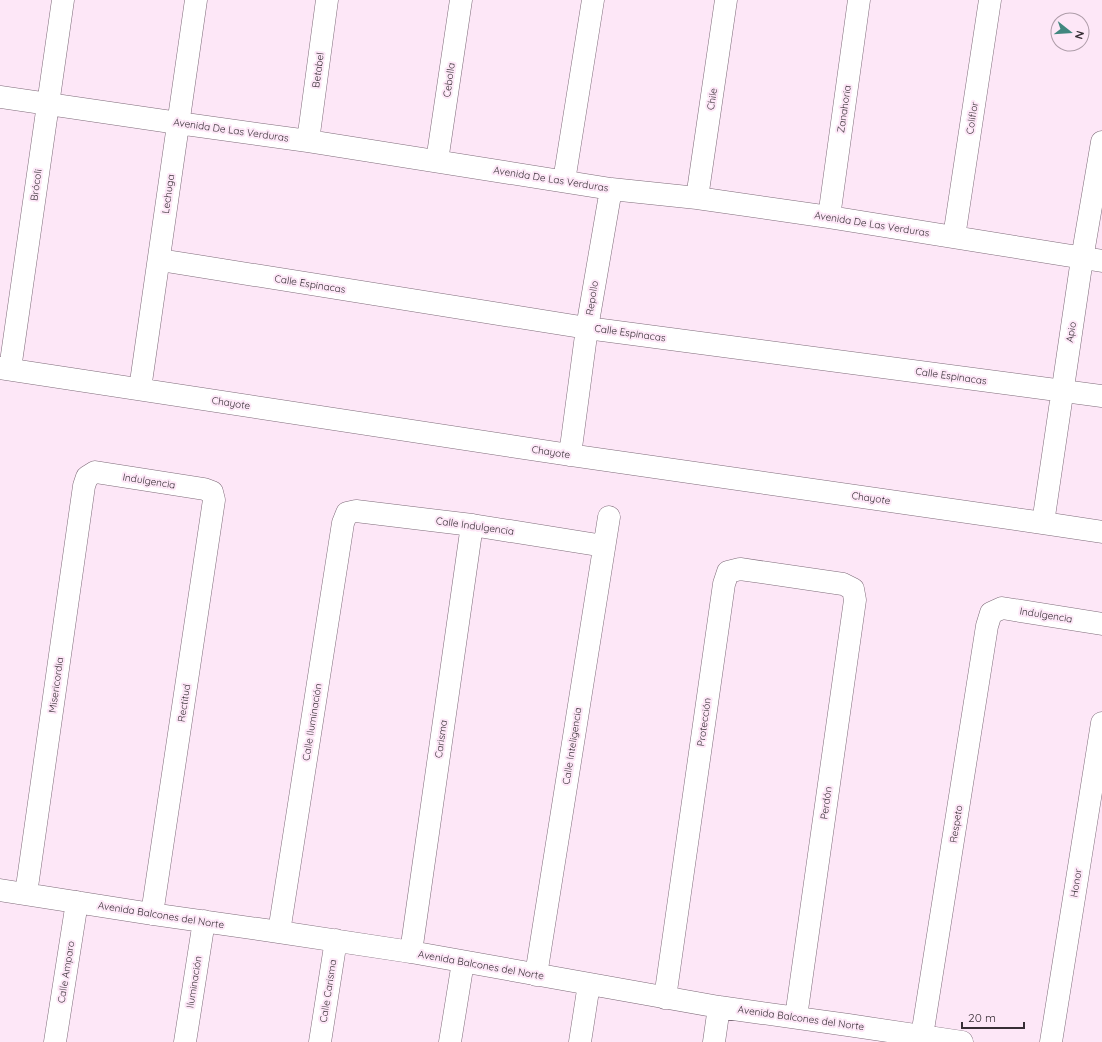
<svg xmlns="http://www.w3.org/2000/svg" width="1102" height="1042" font-family="Quicksand,sans-serif">
	<style>
		.lines { fill: none; stroke-linecap: round; stroke-linejoin: round }
		.minor-casing { stroke: #7e6b79; stroke-width: 23 }
		.minor { stroke: #fff; stroke-width: 22 }
		.labels { text-anchor: middle; dominant-baseline: central; stroke-width: 4; stroke-linejoin: round; paint-order: stroke }
		.street-label { font-size: 10px; fill: #372e35; stroke: #fde7f7 }
	</style>
	<rect width="100%" height="100%" fill="#fde7f7"/>
	<g class="lines">
		<defs>
			<path id="minor" d="M0,97L178,123L308,141L611,189L697,198L829,217L1102,261
				M308,141L327,0
				M437,161L461,0
				M564,181L593,0
				M697,198L726,0
				M829,217L859,0
				M954,237L990,0
				M160,260L587,328L1102,396
				M0,368L570,455L1043,523L1102,532
				M10,369L63,0
				M140,389L196,0
				M570,455L587,328L611,189
				M1043,523L1082,259L1102,142
				M0,890L152,914L279,932L411,952L719,1007L848,1025L962,1042
				M26,894L84,486L87,477L95,472L204,489L212,492L214,500L152,914
				M279,932L343,523L347,513L356,511L472,525L604,546
				M411,952L472,525
				M536,975L609,517
				M665,998L724,584L728,572L740,569L843,584L853,589L855,600L796,1017
				M922,1036L987,626L991,613L1002,608L1102,624
				M55,1042L77,902
				M185,1042L204,921
				M320,1042L336,940
				M450,1042L463,962
				M580,1042L589,984
				M714,1042L719,1007
				M1051,1042L1102,723"/>
		</defs>
		<use href="#minor" class="minor-casing"/>
		<use href="#minor" class="minor"/>
	</g>
	<g class="labels">
		<g class="street-label">
			<text transform="translate(318 70) rotate(-82)">Betabel</text>
			<text transform="translate(449 80) rotate(-82)">Cebolla</text>
			<text transform="translate(712 99) rotate(-81)">Chile</text>
			<text transform="translate(844 109) rotate(-82)">Zanahoria</text>
			<text transform="translate(972 118) rotate(-81)">Coliflor</text>
			<text transform="translate(231 130) rotate(8)">Avenida De Las Verduras</text>
			<text transform="translate(551 179) rotate(9)">Avenida De Las Verduras</text>
			<text transform="translate(36 185) rotate(-82)">Brócoli</text>
			<text transform="translate(168 194) rotate(-82)">Lechuga</text>
			<text transform="translate(872 224) rotate(9)">Avenida De Las Verduras</text>
			<text transform="translate(310 284) rotate(9)">Calle Espinacas</text>
			<text transform="translate(592 298) rotate(-81)">Repollo</text>
			<text transform="translate(1071 332) rotate(-81)">Apio</text>
			<text transform="translate(630 333) rotate(8)">Calle Espinacas</text>
			<text transform="translate(951 376) rotate(8)">Calle Espinacas</text>
			<text transform="translate(231 403) rotate(9)">Chayote</text>
			<text transform="translate(551 452) rotate(9)">Chayote</text>
			<text transform="translate(149 481) rotate(9)">Indulgencia</text>
			<text transform="translate(871 498) rotate(8)">Chayote</text>
			<text transform="translate(475 526) rotate(8)">Calle Indulgencia</text>
			<text transform="translate(1046 615) rotate(9)">Indulgencia</text>
			<text transform="translate(56 685) rotate(-82)">Misericordia</text>
			<text transform="translate(184 703) rotate(-81)">Rectitud</text>
			<text transform="translate(312 722) rotate(-81)">Calle Iluminación</text>
			<text transform="translate(704 722) rotate(-82)">Protección</text>
			<text transform="translate(441 739) rotate(-82)">Carisma</text>
			<text transform="translate(572 746) rotate(-81)">Calle Inteligencia</text>
			<text transform="translate(826 803) rotate(-82)">Perdón</text>
			<text transform="translate(956 824) rotate(-81)">Respeto</text>
			<text transform="translate(1076 883) rotate(-81)">Honor</text>
			<text transform="translate(161 915) rotate(9)">Avenida Balcones del Norte</text>
			<text transform="translate(481 965) rotate(10)">Avenida Balcones del Norte</text>
			<text transform="translate(66 972) rotate(-81)">Calle Amparo</text>
			<text transform="translate(194 982) rotate(-81)">Iluminación</text>
			<text transform="translate(328 991) rotate(-81)">Calle Carisma</text>
			<text transform="translate(801 1018) rotate(8)">Avenida Balcones del Norte</text>
		</g>
	</g>
	<g transform="translate(1070 32) rotate(107)"><circle r="19" fill="#fde7f7" stroke="#ae9da9"/>
	<path d="M0-3L7 15L0 10L-7 15Z" fill="#41877f"/>
	<text y="-6" font-size="11" font-weight="bold" text-anchor="middle" fill="#372e35">N</text>
	</g>
	<path d="M962 1022v6h62v-6" fill="none" stroke="#372e35" stroke-width="2"/>
	<text x="968" y="1022" font-size="12" fill="#372e35" stroke="#fde7f7" stroke-width="3" paint-order="stroke">20 m</text>
</svg>
